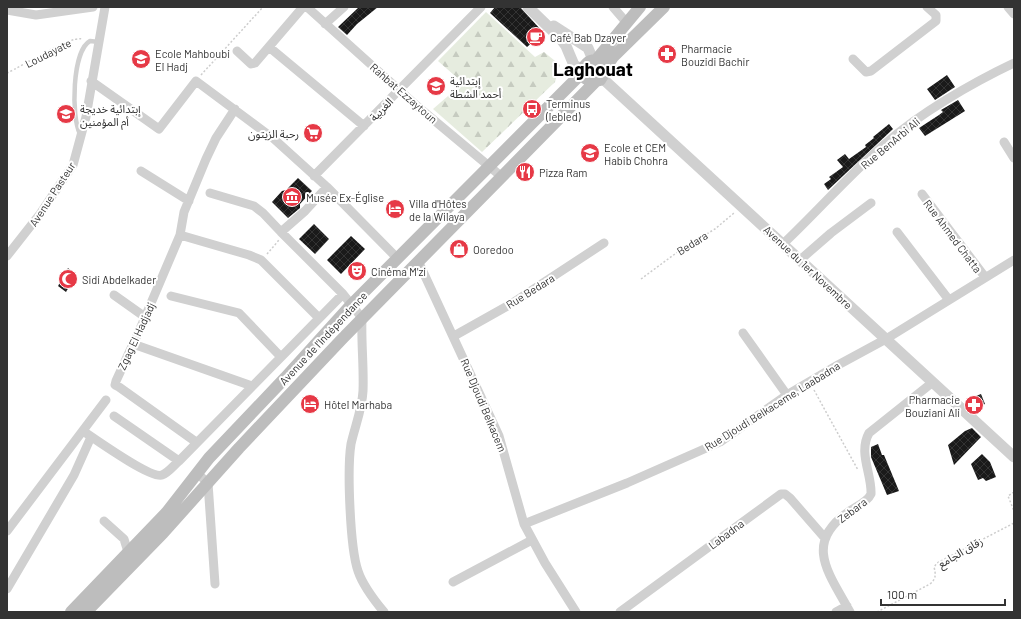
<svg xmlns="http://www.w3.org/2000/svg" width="1021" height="619" font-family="Barlow,'Noto Sans Arabic',sans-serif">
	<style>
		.forest { fill: url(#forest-firs) }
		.building { fill: url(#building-cross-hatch) }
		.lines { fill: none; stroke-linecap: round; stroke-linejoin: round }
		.path { stroke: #cdcdcd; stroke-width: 1.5; stroke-dasharray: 2 2; stroke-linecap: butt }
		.service { stroke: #d0d0d0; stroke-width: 4.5 }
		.minor { stroke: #d0d0d0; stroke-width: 9 }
		.tertiary { stroke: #d0d0d0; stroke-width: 11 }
		.secondary { stroke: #bdbdbd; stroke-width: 12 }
		.labels { text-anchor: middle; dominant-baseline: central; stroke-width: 4; stroke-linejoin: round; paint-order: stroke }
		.poi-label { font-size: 11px; fill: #333; stroke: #fff; text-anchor: start }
		.street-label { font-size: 11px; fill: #333; stroke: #fff }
		.town-label { font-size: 19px; font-weight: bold; fill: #000; stroke: #fff }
	</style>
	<defs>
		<pattern id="forest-firs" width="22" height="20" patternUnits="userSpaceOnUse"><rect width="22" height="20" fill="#e6ecdf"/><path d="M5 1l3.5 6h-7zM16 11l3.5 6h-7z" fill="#c6cbc0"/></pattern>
		<pattern id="building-cross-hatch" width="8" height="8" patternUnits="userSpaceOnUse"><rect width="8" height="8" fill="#1a1a1a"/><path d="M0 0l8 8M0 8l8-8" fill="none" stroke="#333"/></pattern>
	</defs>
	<rect width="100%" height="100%" fill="#fff"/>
	<path class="forest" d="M486,12L535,57L544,52L560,65L555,82L482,152L433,109L463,83L438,61Z"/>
	<path class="building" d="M359,7H378L357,24L347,35L338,27Z
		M495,7H520L542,31V34L527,47L490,13Z
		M947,75L955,87L935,100L927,89Z
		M958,100L965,111L925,136L919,128L939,115L943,112L941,110Z
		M889,124L893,129L828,190L824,184L831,179L829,177L843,167L837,160L845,154L849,159L866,147L865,145L874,138L873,137Z
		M298,178L312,191L300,204V208L288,218L272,202L282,191L286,190Z
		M314,224L329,239L315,254L299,239Z
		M351,236L365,249L341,274L327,260Z
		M68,268L76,275L66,292L58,286Z
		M981,394L985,404L975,408L971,398Z
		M972,428L981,437L954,465L948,445L965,431Z
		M878,444L882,455H884L899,491L887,495L871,457V447Z
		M982,454L990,462L996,477L986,481L983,478L978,480L971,464Z"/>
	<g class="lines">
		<path class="path" d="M7,73C23,66 68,36 82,39
			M201,75L263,7
			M267,254L279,240
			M641,279L683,248L715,229L734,213
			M814,390L858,470
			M1014,492L1008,496L1014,511
			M877,612L930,584C936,579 936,575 934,567L937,563L1014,523"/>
		<path class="service" d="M80,134C71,117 72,51 90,41L99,42"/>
		<path class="minor" d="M307,7L417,106L502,177
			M613,7L626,22
			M1008,7L1014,14
			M7,10L36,15L93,7
			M325,24L344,7
			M269,47L364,126
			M237,51L251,64L255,63L303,7
			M853,59L866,72L871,71L936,21V15L927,7
			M91,81L159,129L196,81L274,139L327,187L305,211L281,232L343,294L362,318C361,342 364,367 363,391C362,410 355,426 351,444C347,469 350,548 358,571C363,586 374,600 384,612
			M1004,142L1014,158
			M141,171L189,201
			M314,176L481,7
			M327,187L398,259
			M210,193L254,206L263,213L281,232
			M922,194L985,277
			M897,232L949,300
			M180,235L249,255L261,260L319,318
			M783,244C818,211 849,175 885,144C920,113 972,83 1014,63
			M7,256L40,214L73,165L86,117L105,7
			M800,260L831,233L871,203
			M419,263L499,436L524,524L545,563L576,612
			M114,295L145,317
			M171,296L239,313L280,356
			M743,333L787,395
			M454,336L511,304L604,243
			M133,344L252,386
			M114,416L179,461
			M83,431C95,439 151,479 162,475C168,473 174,465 179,461L343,294
			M196,442L119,387L115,385L116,381L140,329L180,235L184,212L206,159L216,138L235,109
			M197,473L208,483L215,584
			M104,521L124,539L128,552
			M524,524L627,483L720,442L787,395L838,365L886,339L1014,260
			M7,531L106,400
			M453,582L532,540
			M7,589L74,475L91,437
			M620,612L781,494H785L790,498L824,537
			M836,612L847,606
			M850,612C830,575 803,544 847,513C854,507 867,503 871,494C872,474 858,453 869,433L933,382"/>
		<path class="tertiary" d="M528,7L560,38L566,46L574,65L583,70
			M554,26L588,48L593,60
			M602,78L1014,457"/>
		<path class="secondary" d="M596,60L640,7
			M605,69L613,57L664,7
			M71,612L167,512L209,458L285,378L351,305L576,79C583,71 585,57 599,61L603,66L605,72L600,80L592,82L585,78L583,71
			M86,612L163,533L239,448L343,338L595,82"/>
	</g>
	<defs>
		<symbol id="cafe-disc" viewBox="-11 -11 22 22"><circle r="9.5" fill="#e63946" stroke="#fff"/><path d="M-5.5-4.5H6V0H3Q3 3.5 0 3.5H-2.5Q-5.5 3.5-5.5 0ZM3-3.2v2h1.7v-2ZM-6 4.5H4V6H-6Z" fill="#fff"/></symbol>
		<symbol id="pharmacy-disc" viewBox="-11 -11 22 22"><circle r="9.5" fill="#e63946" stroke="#fff"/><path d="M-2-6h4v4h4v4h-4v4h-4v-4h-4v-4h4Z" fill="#fff"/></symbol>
		<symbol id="school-disc" viewBox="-11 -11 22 22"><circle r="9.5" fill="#e63946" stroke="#fff"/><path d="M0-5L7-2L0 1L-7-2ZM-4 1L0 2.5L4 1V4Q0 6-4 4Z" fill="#fff"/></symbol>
		<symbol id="bus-disc" viewBox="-11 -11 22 22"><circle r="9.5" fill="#e63946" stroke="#fff"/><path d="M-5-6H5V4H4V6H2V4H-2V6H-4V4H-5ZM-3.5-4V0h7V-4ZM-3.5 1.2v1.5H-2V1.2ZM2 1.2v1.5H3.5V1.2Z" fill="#fff"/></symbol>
		<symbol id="supermarket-disc" viewBox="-11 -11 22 22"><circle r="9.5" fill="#e63946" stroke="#fff"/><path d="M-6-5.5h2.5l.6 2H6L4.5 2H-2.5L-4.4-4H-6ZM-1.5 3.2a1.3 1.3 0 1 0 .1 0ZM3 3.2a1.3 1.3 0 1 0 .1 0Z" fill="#fff"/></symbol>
		<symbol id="restaurant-disc" viewBox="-11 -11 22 22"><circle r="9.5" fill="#e63946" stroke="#fff"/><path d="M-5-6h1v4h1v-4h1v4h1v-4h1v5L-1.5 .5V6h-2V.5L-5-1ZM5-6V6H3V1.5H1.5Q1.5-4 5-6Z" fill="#fff"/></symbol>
		<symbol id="museum-disc" viewBox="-11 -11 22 22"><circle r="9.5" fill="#e63946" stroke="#fff"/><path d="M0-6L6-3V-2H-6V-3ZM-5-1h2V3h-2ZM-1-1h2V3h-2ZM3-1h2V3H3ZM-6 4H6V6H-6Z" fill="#fff"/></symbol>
		<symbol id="hotel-disc" viewBox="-11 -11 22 22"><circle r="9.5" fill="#e63946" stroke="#fff"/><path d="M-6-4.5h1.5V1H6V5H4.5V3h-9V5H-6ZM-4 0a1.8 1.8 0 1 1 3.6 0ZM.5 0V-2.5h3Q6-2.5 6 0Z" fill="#fff"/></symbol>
		<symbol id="shop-disc" viewBox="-11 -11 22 22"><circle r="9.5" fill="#e63946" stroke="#fff"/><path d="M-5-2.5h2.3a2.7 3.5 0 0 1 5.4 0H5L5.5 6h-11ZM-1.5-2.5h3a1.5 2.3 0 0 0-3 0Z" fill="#fff"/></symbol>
		<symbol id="theatre-disc" viewBox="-11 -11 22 22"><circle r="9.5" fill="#e63946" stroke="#fff"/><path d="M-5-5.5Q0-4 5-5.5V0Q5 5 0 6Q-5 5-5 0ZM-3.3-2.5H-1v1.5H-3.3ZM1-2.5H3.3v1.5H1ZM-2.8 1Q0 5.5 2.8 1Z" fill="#fff"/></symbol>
		<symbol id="mosque-disc" viewBox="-11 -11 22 22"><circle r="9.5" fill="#e63946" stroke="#fff"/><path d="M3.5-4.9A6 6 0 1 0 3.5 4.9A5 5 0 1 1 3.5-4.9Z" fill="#fff"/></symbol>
	</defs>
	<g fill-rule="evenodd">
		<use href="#cafe-disc" x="525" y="26" width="22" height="22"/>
		<use href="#pharmacy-disc" x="656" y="43" width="22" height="22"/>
		<use href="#school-disc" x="130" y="48" width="22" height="22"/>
		<use href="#school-disc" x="425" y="75" width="22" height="22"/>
		<use href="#bus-disc" x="521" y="98" width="22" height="22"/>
		<use href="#school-disc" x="55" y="103" width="22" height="22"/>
		<use href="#supermarket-disc" x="302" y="122" width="22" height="22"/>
		<use href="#school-disc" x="579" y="142" width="22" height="22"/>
		<use href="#restaurant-disc" x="514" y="161" width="22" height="22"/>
		<use href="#museum-disc" x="281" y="186" width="22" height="22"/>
		<use href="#hotel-disc" x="384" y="198" width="22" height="22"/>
		<use href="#shop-disc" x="448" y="238" width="22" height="22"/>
		<use href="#theatre-disc" x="346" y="260" width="22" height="22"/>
		<use href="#mosque-disc" x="57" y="268" width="22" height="22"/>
		<use href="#hotel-disc" x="299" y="393" width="22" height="22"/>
		<use href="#pharmacy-disc" x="963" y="394" width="22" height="22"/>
	</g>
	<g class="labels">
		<g class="poi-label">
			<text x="550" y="37">Café Bab Dzayer</text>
			<text x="681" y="48">Pharmacie<tspan x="681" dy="13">Bouzidi Bachir</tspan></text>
			<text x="155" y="53">Ecole Mahboubi<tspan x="155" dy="13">El Hadj</tspan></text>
			<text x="450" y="80">إبتدائية<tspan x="450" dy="13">أحمد الشطة</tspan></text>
			<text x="546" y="103">Terminus<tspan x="546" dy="13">(lebled)</tspan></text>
			<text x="80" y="108">إبتدائية خديجة<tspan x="80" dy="13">أم المؤمنين</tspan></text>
			<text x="299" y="133" text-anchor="end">رحبة الزيتون</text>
			<text x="604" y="147">Ecole et CEM<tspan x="604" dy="13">Habib Chohra</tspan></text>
			<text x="539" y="172">Pizza Ram</text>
			<text x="306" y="197">Musée Ex-Église</text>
			<text x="409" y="203">Villa d'Hôtes<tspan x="409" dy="13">de la Wilaya</tspan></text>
			<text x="473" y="249">Ooredoo</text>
			<text x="371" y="271">Cinéma M'zi</text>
			<text x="82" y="279">Sidi Abdelkader</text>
			<text x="960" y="399" text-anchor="end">Pharmacie<tspan x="960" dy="13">Bouziani Ali</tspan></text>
			<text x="324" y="404">Hôtel Marhaba</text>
		</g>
		<g class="street-label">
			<text transform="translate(48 53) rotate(-27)">Loudayate</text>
			<text transform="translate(404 93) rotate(41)">Rahbat Ezzaytoun</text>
			<text transform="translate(381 109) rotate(-45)">الغربية</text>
			<text transform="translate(890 143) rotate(-40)">Rue BenArbi Ali</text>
			<text transform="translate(52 194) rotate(-57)">Avenue Pasteur</text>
			<text transform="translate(953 236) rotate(53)">Rue Ahmed Chatta</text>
			<text transform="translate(692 243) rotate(-32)">Bedara</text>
			<text transform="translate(808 267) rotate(43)">Avenue du 1er Novembre</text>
			<text transform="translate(530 291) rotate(-32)">Rue Bedara</text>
			<text transform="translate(136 336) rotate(-65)">Zgag El Hadjadj</text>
			<text transform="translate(323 338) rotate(-47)">Avenue de l'Indépendance</text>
			<text transform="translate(484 405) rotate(67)">Rue Djoudi Belkacem</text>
			<text transform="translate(772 406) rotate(-32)">Rue Djoudi Belkaceme, Laabadna</text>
			<text transform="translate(852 510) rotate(-37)">Zebara</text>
			<text transform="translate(726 534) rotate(-37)">Labadna</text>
			<text transform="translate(960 552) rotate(-30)">زقاق الجامع</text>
		</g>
		<g class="town-label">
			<text x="593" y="68">Laghouat</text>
		</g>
	</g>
	<rect width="1021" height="619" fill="none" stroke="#333333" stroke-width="16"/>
	<path d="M881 599v6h124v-6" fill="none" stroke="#333333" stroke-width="2"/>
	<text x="887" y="599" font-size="12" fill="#333333" stroke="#ffffff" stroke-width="3" paint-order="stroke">100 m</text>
</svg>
